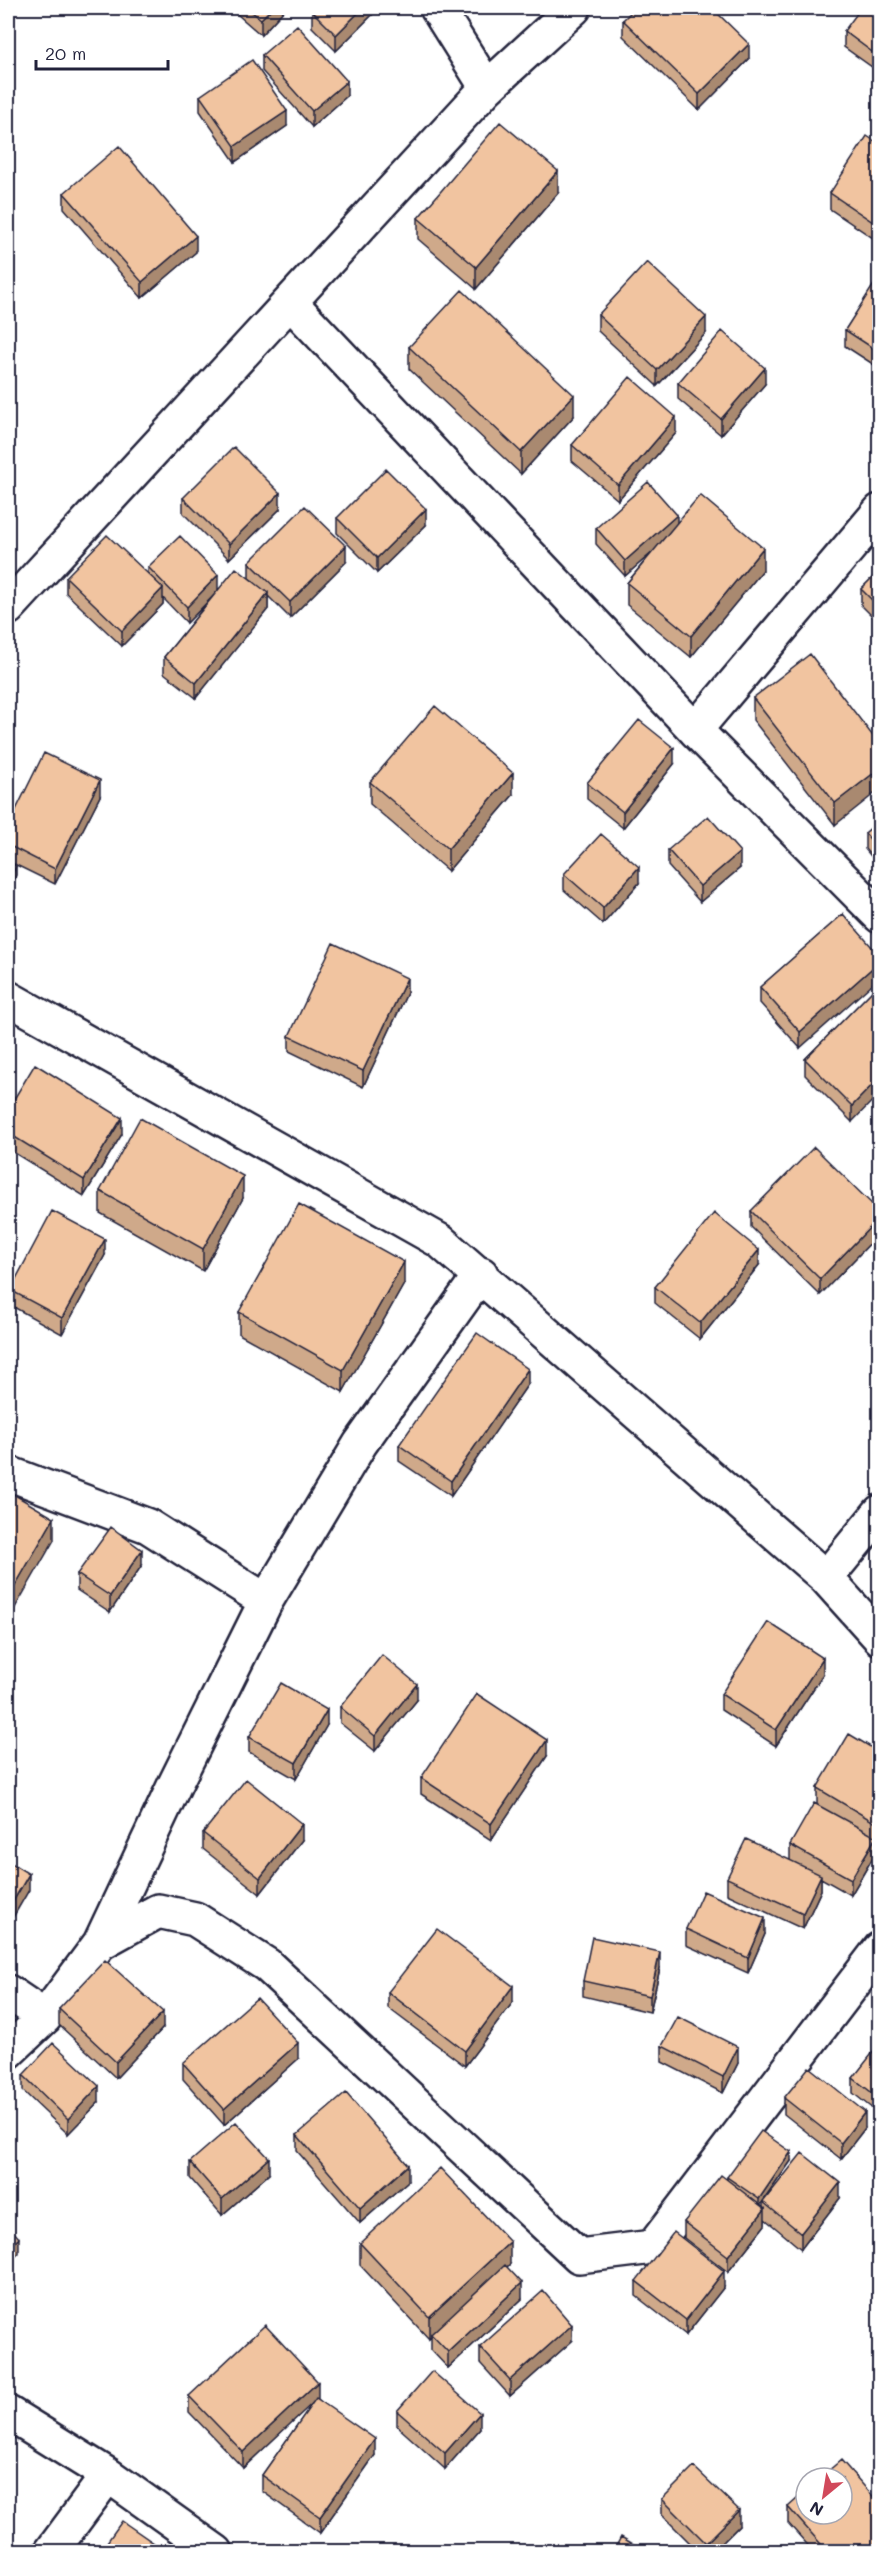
<svg xmlns="http://www.w3.org/2000/svg" width="887" height="2559" font-family="Mali,sans-serif">
	<style>
		.lines { fill: none; stroke-linecap: round; stroke-linejoin: round }
		.street-casing { stroke: #22223b; stroke-width: 38 }
		.street { stroke: #fff; stroke-width: 33 }
		.wall { fill: #cfa98a; stroke: #22223b; stroke-width: 1.5 }
		.shaded-wall { fill: #a98970; stroke: #22223b; stroke-width: 1.5 }
		.building { fill: #f1c4a0; stroke: #22223b; stroke-width: 1.5 }
	</style>
	<rect width="100%" height="100%" fill="#fff"/>
	<filter id="ink" filterUnits="userSpaceOnUse"><feTurbulence type="fractalNoise" baseFrequency=".0167" numOctaves="2"/><feDisplacementMap in="SourceGraphic" scale="12" xChannelSelector="R" yChannelSelector="G"/><feConvolveMatrix kernelMatrix="1 2 1 2 8 2 1 2 1" color-interpolation-filters="sRGB"/></filter>
	<g filter="url(#ink)">
		<g class="lines">
			<defs>
				<path id="street" d="M437,8L487,88
					M290,302L695,730L880,916
					M8,608L487,88L574,8
					M695,730L880,511
					M8,998L440,1241L826,1578L880,1638
					M8,1473L148,1526L266,1601
					M826,1578L880,1512
					M100,1943L175,1784L266,1601L360,1444L481,1274
					M8,1992L45,2017
					M8,2052L45,2017L100,1943L158,1911L195,1919L267,1965L579,2256L653,2247L880,1949
					M8,2413L108,2475L216,2552
					M51,2552L108,2475"/>
			</defs>
			<use href="#street" class="street-casing"/>
			<use href="#street" class="street"/>
		</g>
		<path class="wall" d="M230,8H286L261,35Z
			M315,8H379L336,51L312,27V11Z
			M879,8V72L844,47V31Z
			M623,20L749,59L699,110L623,36Z
			M262,55L347,96L312,127L262,71Z
			M200,96L287,126L235,162L200,111Z
			M879,144V242L830,209V193Z
			M64,193L196,252L142,298L64,208Z
			M558,193L476,289L418,239V218Z
			M879,278V368L845,346V330Z
			M598,315L706,333L657,386L598,331Z
			M409,347L574,416L521,474L409,369Z
			M678,383L765,384L721,435L678,399Z
			M676,433L618,500L572,461V445Z
			M183,498L280,509L229,559L183,513Z
			M337,518L426,525L377,573L337,533Z
			M677,523L763,570L691,657L627,605V583L653,551L625,576L596,544V528Z
			M249,562H346L290,618L268,596V609L196,698L164,673V657L210,600L187,623L163,598V604L122,646L66,593V577L148,574V567L218,589L253,581L249,578Z
			M879,571V623L861,605V589Z
			M753,698L879,744L835,825L753,720Z
			M674,764L623,828L587,799V783Z
			M370,782L513,795L448,871L370,804Z
			M100,796L55,884L8,861V826Z
			M879,821V866L865,849V833Z
			M668,850L740,868L700,902L668,866Z
			M564,874L639,883L603,924L564,890Z
			M843,914L800,1048L760,1003V987Z
			M879,984L852,1122L805,1075V1059Z
			M407,993L363,1087L289,1051V1036Z
			M8,1109L122,1134L84,1196L8,1149Z
			M100,1191L243,1198L203,1271L100,1213Z
			M751,1211H879V1234L820,1295L751,1227Z
			M105,1255L62,1334L10,1305V1290Z
			M759,1265L700,1339L655,1303V1287Z
			M404,1284L343,1392L239,1334V1312Z
			M528,1384L451,1496L399,1461V1445Z
			M142,1565L110,1612L77,1590V1574Z
			M823,1674L776,1746L721,1710V1694Z
			M417,1700L375,1751L340,1723V1707Z
			M327,1725L296,1779L249,1752V1737Z
			M879,1752V1841L876,1839V1852L851,1895L821,1878V1890L803,1929L727,1894V1878L790,1860V1845L817,1804V1788Z
			M547,1756L491,1840L421,1794V1778Z
			M203,1833L302,1840L260,1894L203,1849Z
			M686,1929L765,1934L748,1973L686,1945Z
			M660,1968L650,2012L583,1996V1981Z
			M388,1992L513,2002L465,2066L388,2008Z
			M59,2009L163,2028L116,2078L59,2025Z
			M662,2046L738,2063L723,2093L662,2062Z
			M879,2046V2114L853,2093V2078Z
			M298,2059L224,2125L183,2079V2063Z
			M23,2075L99,2102L68,2134L23,2091Z
			M784,2098L865,2128L841,2159L784,2114Z
			M297,2135L408,2181L360,2223L297,2151Z
			M791,2161L760,2205L763,2208V2202L840,2198L801,2249L765,2219V2225L728,2272L684,2238V2222L727,2180V2177Z
			M190,2162L269,2174L222,2215L190,2178Z
			M360,2243L510,2264L507,2267L522,2299L448,2368L431,2350V2337L429,2339L360,2265Z
			M636,2281L724,2287L686,2335L636,2296Z
			M572,2341L510,2396L480,2363V2347Z
			M189,2396L318,2398H317L375,2455L320,2533L262,2491V2475L315,2400L243,2468L189,2412Z
			M397,2411L480,2429L445,2469L397,2426Z
			M662,2499L739,2526L713,2552H699L662,2515Z
			M788,2507L879,2552H814L788,2523Z"/>
		<path class="shaded-wall" d="M272,8H286L261,35V19Z
			M363,8H379L336,51V35Z
			M749,44V59L699,110V94Z
			M347,81V96L312,127V111Z
			M287,111V126L235,162V146Z
			M558,171V193L476,289V267Z
			M196,236V252L142,298V282Z
			M706,317V333L657,386V370Z
			M765,368V384L721,435V419Z
			M574,395V416L521,474V452Z
			M676,417V433L618,500V485Z
			M280,493V509L229,559V544Z
			M426,509V525L377,573V558Z
			M677,515V531L625,576V561Z
			M346,546V562L290,618V602Z
			M763,548V570L691,657V636Z
			M218,575V591L187,623V607Z
			M163,588V604L122,646V631Z
			M268,593V609L196,698V683Z
			M674,748V764L623,828V812Z
			M879,769V790L835,825V803Z
			M513,773V795L448,871V849Z
			M100,780V796L55,884V869Z
			M740,852V868L700,902V886Z
			M16,866V875L8,890V882Z
			M639,867V883L603,924V908Z
			M879,962V978L800,1048V1032Z
			M407,978V993L363,1087V1071Z
			M879,1078V1094L852,1122V1106Z
			M122,1118V1134L84,1196V1180Z
			M243,1176V1198L203,1271V1249Z
			M879,1218V1234L820,1295V1279Z
			M105,1239V1255L62,1334V1318Z
			M759,1250V1265L700,1339V1323Z
			M404,1262V1284L343,1392V1370Z
			M528,1369V1384L451,1496V1481Z
			M54,1518V1540L8,1620V1598Z
			M142,1550V1565L110,1612V1596Z
			M823,1658V1674L776,1746V1730Z
			M417,1684V1700L375,1751V1736Z
			M327,1710V1725L296,1779V1763Z
			M547,1740V1756L491,1840V1824Z
			M302,1824V1840L260,1894V1878Z
			M876,1837V1852L851,1895V1879Z
			M29,1874V1890L8,1926V1910Z
			M821,1875V1890L803,1929V1913Z
			M765,1918V1934L748,1973V1958Z
			M660,1952V1968L650,2012V1996Z
			M513,1986V2002L465,2066V2051Z
			M163,2012V2028L116,2078V2062Z
			M298,2043V2059L224,2125V2109Z
			M738,2047V2063L723,2093V2077Z
			M99,2086V2102L68,2134V2119Z
			M865,2112V2128L841,2159V2143Z
			M791,2152V2161L759,2207V2199Z
			M269,2158V2174L222,2215V2199Z
			M408,2165V2181L360,2223V2208Z
			M840,2183V2198L801,2249V2233Z
			M765,2209V2225L728,2272V2256Z
			M19,2238V2253L8,2264V2249Z
			M510,2242V2264L433,2336L431,2334V2337L429,2339V2317Z
			M724,2271V2287L686,2335V2320Z
			M522,2283V2299L448,2368V2352Z
			M572,2325V2341L510,2396V2380Z
			M318,2382V2398L243,2468V2452Z
			M480,2413V2429L445,2469V2453Z
			M375,2439V2455L320,2533V2517Z
			M739,2510V2526L713,2552H706V2543Z"/>
		<path class="building" d="M247,8H272L261,19Z
			M315,8H363L336,35L312,11Z
			M635,8H712L749,44L699,94L623,20Z
			M861,8H879V57L844,31Z
			M297,25L347,81L312,111L262,55Z
			M252,60L287,111L235,146L200,96Z
			M500,122L558,171L476,267L418,218Z
			M867,136L879,144V226L830,193Z
			M119,146L196,236L142,282L64,193Z
			M647,262L706,317L657,370L598,315Z
			M878,278H879V352L845,330Z
			M462,290L574,395L521,452L409,347Z
			M722,331L765,368L721,419L678,383Z
			M630,377L676,417L618,485L572,445Z
			M234,447L280,493L229,544L183,498Z
			M386,469L426,509L377,558L337,518Z
			M648,482L677,515L625,561L596,528Z
			M700,495L763,548L691,636L627,583Z
			M305,506L346,546L290,602L249,562Z
			M107,535L163,588L122,631L66,577Z
			M180,536L218,575L187,607L148,567Z
			M236,568L268,593L196,683L164,657Z
			M879,571V607L861,589Z
			M810,654L879,744V769L835,803L753,698Z
			M435,706L513,773L448,849L370,782Z
			M639,720L674,748L623,812L587,783Z
			M44,753L100,780L55,869L8,845V826Z
			M708,816L740,852L700,886L668,850Z
			M879,821V850L865,833Z
			M601,834L639,867L603,908L564,874Z
			M8,862L16,866L8,882Z
			M843,914L879,955V962L800,1032L760,987Z
			M333,943L407,978L363,1071L289,1036Z
			M879,984V1078L852,1106L805,1059Z
			M35,1064L122,1118L84,1180L8,1133V1109Z
			M140,1118L243,1176L203,1249L100,1191Z
			M814,1147L879,1211V1218L820,1279L751,1211Z
			M299,1204L404,1262L343,1370L239,1312Z
			M52,1211L105,1239L62,1318L10,1290Z
			M714,1213L759,1250L700,1323L655,1287Z
			M477,1333L528,1369L451,1481L399,1445Z
			M8,1491L54,1518L8,1598Z
			M111,1527L142,1550L110,1596L77,1574Z
			M768,1622L823,1658L776,1730L721,1694Z
			M382,1655L417,1684L375,1736L340,1707Z
			M281,1683L327,1710L296,1763L249,1737Z
			M477,1694L547,1740L491,1824L421,1778Z
			M849,1734L879,1752V1825L817,1788Z
			M246,1779L302,1824L260,1878L203,1833Z
			M814,1803L876,1837L851,1879L790,1845Z
			M746,1839L821,1875L803,1913L727,1878Z
			M8,1861L29,1874L8,1910Z
			M703,1891L765,1918L748,1958L686,1929Z
			M437,1929L513,1986L465,2051L388,1992Z
			M592,1937L660,1952L650,1996L583,1981Z
			M105,1960L163,2012L116,2062L59,2009Z
			M257,1998L298,2043L224,2109L183,2063Z
			M678,2017L738,2047L723,2077L662,2046Z
			M53,2043L99,2086L68,2119L23,2075Z
			M878,2046H879V2098L853,2078Z
			M809,2067L865,2112L841,2143L784,2098Z
			M346,2093L408,2165L360,2208L297,2135Z
			M236,2122L269,2158L222,2199L190,2162Z
			M761,2131L791,2152L759,2199L727,2177Z
			M802,2153L840,2183L801,2233L763,2202Z
			M440,2168L510,2242L429,2317L360,2243Z
			M721,2175L765,2209L728,2256L684,2222Z
			M8,2225L19,2238L8,2249Z
			M674,2232L724,2271L686,2320L636,2281Z
			M505,2265L522,2283L448,2352L431,2334Z
			M543,2291L572,2325L510,2380L480,2347Z
			M265,2325L318,2382L243,2452L189,2396Z
			M432,2371L480,2413L445,2453L397,2411Z
			M316,2398L375,2439L320,2517L262,2475Z
			M841,2460L879,2503V2552H828L788,2507L806,2491V2514H842V2478H820Z
			M694,2467L739,2510L706,2543L662,2499Z
			M122,2521L164,2550L163,2552H100Z
			M621,2537L647,2552H613Z"/>
	</g>
	<rect width="887" height="2559" fill="none" stroke="#fff" stroke-width="30"/>
	<rect x="15" y="15" width="857" height="2529" fill="none" stroke="#22223b" stroke-width="2" filter="url(#ink)"/>
	<g transform="translate(824 2496) rotate(210)"><circle r="28" fill="#ffffff" stroke="#a7a7b1" stroke-width="1.5"/>
	<path d="M0-4.5L10 22L0 15L-10 22Z" fill="#d1495b"/>
	<text y="-9" font-size="16" font-weight="bold" text-anchor="middle" fill="#22223b">N</text>
	</g>
	<path d="M36 60v9h132v-9" fill="none" stroke="#22223b" stroke-width="3"/>
	<text x="45" y="60" font-size="18" fill="#22223b" stroke="#ffffff" stroke-width="4.5" paint-order="stroke">20 m</text>
</svg>
